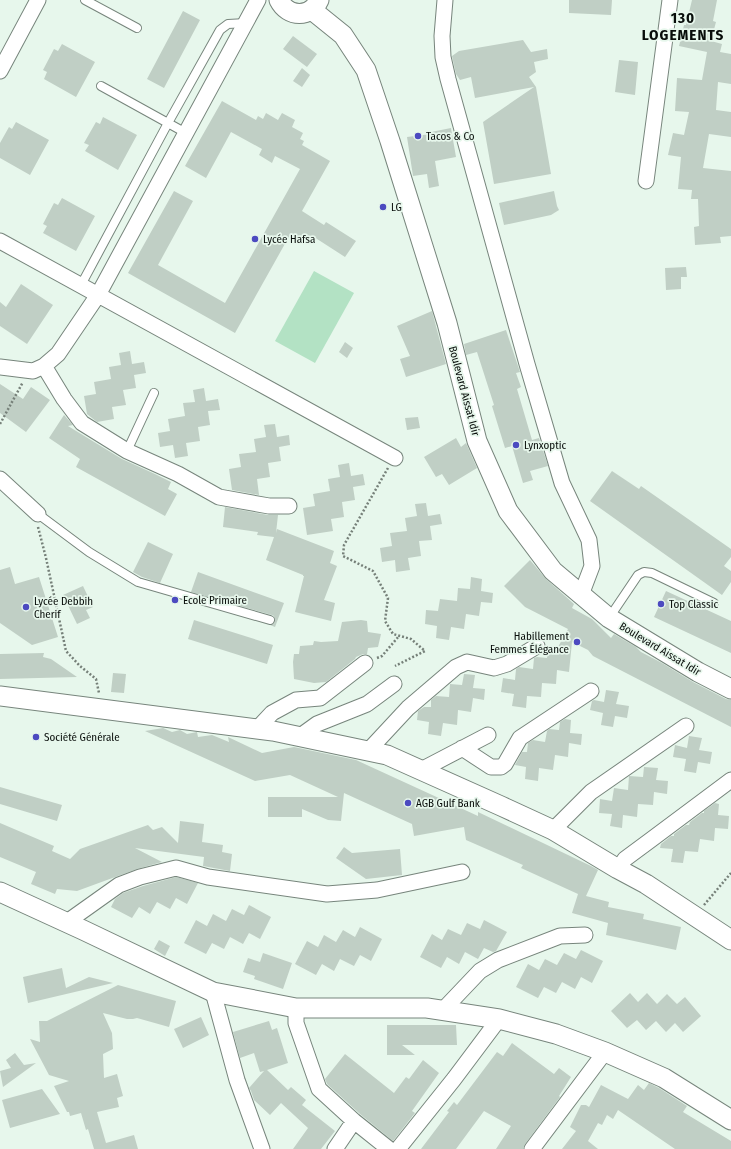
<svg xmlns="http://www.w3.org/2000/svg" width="731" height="1149" font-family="'Fira Sans Condensed',sans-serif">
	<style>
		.green { fill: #b3e2c4 }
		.building { fill: #c0cfc5 }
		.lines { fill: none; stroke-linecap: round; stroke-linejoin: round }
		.service-casing { stroke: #77857c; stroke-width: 10 }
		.minor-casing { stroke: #77857c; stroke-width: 17 }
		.tertiary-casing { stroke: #77857c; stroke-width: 21 }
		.path { stroke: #768079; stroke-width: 2.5; stroke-dasharray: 2 2; stroke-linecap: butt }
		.service { stroke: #fff; stroke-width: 8 }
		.minor { stroke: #fff; stroke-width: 15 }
		.tertiary { stroke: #fff; stroke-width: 19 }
		.poi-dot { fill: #4c4ac0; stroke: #e7f7ec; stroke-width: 1.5 }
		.labels { text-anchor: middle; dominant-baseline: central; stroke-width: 3.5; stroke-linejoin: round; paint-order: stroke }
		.poi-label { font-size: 11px; fill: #080d0a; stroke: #e7f7ec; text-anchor: start }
		.street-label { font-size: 11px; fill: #080d0a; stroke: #e7f7ec }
		.district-label { font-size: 15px; font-weight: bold; letter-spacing: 1px; fill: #080d0a; stroke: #e7f7ec }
	</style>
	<rect width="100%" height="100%" fill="#e7f7ec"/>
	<path class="green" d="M314,271L354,293L315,363L275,341Z"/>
	<path class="building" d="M569,0H612L611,15L569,13Z
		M692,0H717L713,21L716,22L711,41L722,44L720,52L731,54V84L718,82L716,110L731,112V137L709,134L703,168L731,171V236L720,237L721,243L695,245L694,227L699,226L698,199H691L692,190L678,189L681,157L668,155L673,133L684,135L689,112L675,111L677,78L702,80L707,52L679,46L684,25H686Z
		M183,11L200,20L164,88L147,79Z
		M293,36L317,54L307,67L283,49Z
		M523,40L531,52L547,49L548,59L534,62L536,72L529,77L536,87L551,174L494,184L483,122L534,87L475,98L471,77L460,80L456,74L452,56L459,51Z
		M62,44L95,62L76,97L44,79L47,72L43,70L54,49L58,51Z
		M619,60L638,62L635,95L615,92Z
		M302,68L310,75L302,87L293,81Z
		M222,101L256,120L258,116L263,119L266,113L278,120L282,113L295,120L292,127L303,133L300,139L304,141L302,145L330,161L302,211L324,225L326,222L356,241L345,257L314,237L309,244L291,233L235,333L128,273L174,191L193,201L158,265L225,303L300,169L275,156L272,163L259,155L262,149L231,132L206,178L185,166Z
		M103,117L137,135L118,170L85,151L89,145L84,143L96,122L100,124Z
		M16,122L49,140L30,175L0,158V143L9,127L12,129Z
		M451,128L456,157L435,161L439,186L429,188L427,174L413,176L407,137L431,134V132Z
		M554,191L557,206L559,210L551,215L504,225L499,203Z
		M62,198L95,216L76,251L43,233L47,226L43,224L54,203L58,205Z
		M686,267L687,277H681V289L666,290L665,268Z
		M21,284L53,305L27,344L0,326V302L6,307Z
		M432,311L446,364L406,377L400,359L410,356L397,326Z
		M506,330L520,372L516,373L521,387L517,389L532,440L539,438L548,466L530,471L533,480L523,483L512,446L505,448L492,406L494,405L477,352L466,355L464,344Z
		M345,342L353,348L347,358L339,352Z
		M130,351L132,364L144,362L146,373L134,375L136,388L123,390L126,405L112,407L114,419L97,422L87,414L84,396L96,394L94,382L111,379L109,367L121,365L119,353Z
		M0,384L23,399L31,387L50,400L26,432L0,413Z
		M204,388L206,401L218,399L220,410L208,411L210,425L198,427L200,441L186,443L188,456L175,458L173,445L160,447L158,433L170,431L168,419L185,416L183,403L195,402L193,390Z
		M64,415L73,425L68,426L122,459L155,474L171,482L168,489L177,494L165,516L76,467L80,459L49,438Z
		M418,417L420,428L407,430L405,418Z
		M275,424L277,437L289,435L290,445L279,447L281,461L268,463L270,477L257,479L259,495L232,490L229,469L241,467L239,454L256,452L254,439L266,437L264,425Z
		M456,438L461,447L466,443L477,468L449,485L442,474L436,477L424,457Z
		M349,463L351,476L363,474L365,485L353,487L355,500L342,502L344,517L331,519L333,531L307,535L303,508L315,506L313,494L330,491L328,479L340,477L338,465Z
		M612,471L639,489L641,486L731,549V557L724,566L731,571V582L722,595L590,501Z
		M426,503L428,516L440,514L442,524L430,526L432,540L419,541L421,556L408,558L410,570L396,572L395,560L382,562L380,548L392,546L390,533L407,531L405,518L417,516L415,504Z
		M225,507L268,515H278L276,533L277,529L334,551L330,563L337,566L324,600L335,603L331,621L295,612L304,576H303V575L266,560L274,537L257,535L258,532L223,527Z
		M148,542L173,554L160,583L142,577L133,572Z
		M530,560L546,579L574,604L572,608L592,619L611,638L614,634L636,647L641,652L662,663L693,682L726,699L731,700V727L593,656L588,650L572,642L569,672L557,670L556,684L542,683L541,697L527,696L526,708L512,706L514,694L501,692L503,678L515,680L516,669L519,667L533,669L534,658L537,657L547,658L548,646L558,647L568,629L525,607L504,586Z
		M10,567L15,584L39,577L58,637L32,645L0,623V570Z
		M198,572L284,603L275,627L270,625L274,624L275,621L274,616L272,615L191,592Z
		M471,577L482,579L481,591L493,593L492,603L481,602L479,616L466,614L464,629L451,627L449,640L436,638L437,626L425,624L426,610L438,611L440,599L457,601L458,588L470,589Z
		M83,586L93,607L86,610L90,618L77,624L63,595Z
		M666,591L731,621V653L654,617Z
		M194,620L273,645L267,664L188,639Z
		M361,620L367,621L368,632L381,634L378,647L368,648L367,654H363L356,657L355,659L326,682L314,683L294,679L293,662L294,654H299L300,646L313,645L314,641L321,642L338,641L342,622Z
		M44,653L43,657L51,659L77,677L0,679V654Z
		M113,673L126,674L124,693L111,692Z
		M464,674L475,675L473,688L485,689L484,700L473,698L471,712L458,710L457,725L443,723L441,736L428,734L429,722L417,720L418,711L424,707H431V700L436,696L449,697L450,684L462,685Z
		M606,690L619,692L616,704L629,706L627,718L615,716L613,727L601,725L603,713L590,710L592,701L594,700L604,702Z
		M565,719L571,720L570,733L582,734L581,745L569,743L568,757L555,755L553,770L539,768L538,781L525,779L526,767L515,765L522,752H527L528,743L533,740L545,742L547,731L549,729L559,730L560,722Z
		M163,728L172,732L180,730L187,734L197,732L198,737L212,735L229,742L228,737L262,753L294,747L356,760L478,816V812L591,866L598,870L586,896L609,902L608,907L644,914L643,919L681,927L676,950L606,935L608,923L572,913L578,894L521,868L523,865L466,840L464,827L414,836L412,824L344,793L341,821L328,820L302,809V817H268V797H338L290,775L255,781L145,731Z
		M689,736L702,738L699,750L712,752L710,764L698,762L696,773L684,771L686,759L673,757L675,745L687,748Z
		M644,767L658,768L656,780L668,781L667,794L654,792L653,805L638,804L637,817L623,815L622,828L610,826L612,814L599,813L600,799L612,801L614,788L628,790L629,776L643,777Z
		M0,787L62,805L57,821L0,804Z
		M715,803L719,804L718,815L729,816L728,829L715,828L714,841L700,839L698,852L685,851L683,863L671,862L673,849L660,848L661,844L671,836H674V834L686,825H689L690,822L702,813H704V811Z
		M180,821L204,824L202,842L223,845L222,852L232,854L230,871L203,866L204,857L135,848L162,862L137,869L77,891L57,889L55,894L31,884L36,872L0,857V823L54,846L52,851L70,859L80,849L148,825L153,830L162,827L178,843Z
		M344,847L352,853L400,849L402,875L366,879L336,858Z
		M176,877L198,883L187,904L176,898L170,909L157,902L150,914L139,907L132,918L111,907L115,899L123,893L143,886Z
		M249,905L271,917L260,939L249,933L243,944L230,937L224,949L212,943L206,954L184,943L196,920L207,926L213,914L226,921L232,909L244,915Z
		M484,920L507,932L496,951L493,952L484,948L478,959L465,952L459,964L447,957L441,968L420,957L432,934L442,940L448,929L461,935L467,923L480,929Z
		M360,927L382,939L371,961L360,955L354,966L340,959L334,971L322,964L316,975L295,964L307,941L318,947L324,935L336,942L343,930L355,937Z
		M159,940L170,946L165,956L154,949Z
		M581,950L603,961L592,983L581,977L575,989L562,982L556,993L544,987L538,998L516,987L528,964L539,970L545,959L557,965L564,953L576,959Z
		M263,953L292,963L283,989L254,979L255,976L243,972L248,958L260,962Z
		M62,968L66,988L89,977L113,983L28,1003L23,977Z
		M118,985L176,1001L169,1027L137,1018L133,1019H127L103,1013L112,1033L113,1049L103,1054L104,1078L117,1074L123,1096L117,1098L119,1107L97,1112L106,1143L134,1135L138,1149H94L88,1129L86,1130L81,1113L70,1116L69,1112H67L54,1086L69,1081L49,1075L30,1039L40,1042L39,1021H47Z
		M630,993L638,1002L647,993L657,1004L667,994L677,1004L685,997L701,1016L683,1032L675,1023L666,1032L656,1021L646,1030L637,1020L627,1028L611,1011Z
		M201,1017L209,1035L183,1048L174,1029Z
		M269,1021L272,1030L277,1028L288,1063L267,1070L288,1090L291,1087L306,1100L302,1105L335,1131L321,1149H293L308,1128L281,1103L270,1115L254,1100L251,1091L249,1088L264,1071L260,1072L254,1053L240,1058L233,1032Z
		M387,1025H456L457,1045H402L415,1055H387Z
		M512,1043L554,1074L559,1068L571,1077L559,1096L560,1097L525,1144L523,1149H496L511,1126L484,1111L456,1149H421L449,1112L447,1111L454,1102L457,1105L497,1052L503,1056Z
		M15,1053L24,1065L36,1063L3,1087L0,1071L11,1068L6,1060Z
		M345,1054L394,1093L406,1077L409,1079L423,1060L439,1073L412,1111L415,1113L393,1141L360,1114L327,1084L325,1079Z
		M649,1083L659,1088L687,1106L683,1112L731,1141V1149H675L618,1110L613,1119L607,1115L602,1125L598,1123L588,1141L598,1149H562L576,1131L570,1127L581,1105H586L589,1107L601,1085L628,1099L638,1085L644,1090Z
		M42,1089L60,1114L10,1128L2,1100Z"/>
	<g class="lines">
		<defs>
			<path id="service" d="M85,0L137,28
				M101,86L186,133
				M81,285L168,123L220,30L228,24L246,23
				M127,451L154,393
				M38,514L89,552L138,582L270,620
				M609,618L638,575L644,572L652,573L714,603"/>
			<path id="minor" d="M445,0L442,36L443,57L448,79L527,364L562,483L589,540L592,566L581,595
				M0,71L38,0
				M646,181L670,0
				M0,241L395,458
				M44,366L64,399L82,423L127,451L178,474L219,497L269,506H289
				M0,367L33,371L44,366L58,354L98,295L258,0
				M0,479L38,514
				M257,729L272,713L296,700L320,698L365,663
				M299,737L317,724L367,704L394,684
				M462,748L491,767H501L505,764L520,738L591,691
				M368,751L408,708L456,667L467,662L494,668L507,664L537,646
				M421,770L488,735
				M553,830L591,792L686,726
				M618,869L625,859L652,839L731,780
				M67,922L119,885L140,877L176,868L208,877L327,894L377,890L462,872
				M213,992L237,1080L262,1149
				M296,1008V1023L319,1089L354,1121L389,1149
				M442,1011L480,971L498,960L560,936L585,935
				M335,1149L354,1121
				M398,1149L454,1079L499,1019
				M532,1149L605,1052"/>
			<path id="tertiary" d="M279,0C288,18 311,18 319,0
				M312,10L343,35L366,70L390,141L447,323L477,441L508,511L553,571L609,618L698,672L731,689
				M0,696L273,731L387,755L501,806L553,830L618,869L646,884L731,940
				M0,892L83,930L213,992L296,1008H427L499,1019L556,1034L605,1052L664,1078L731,1120"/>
		</defs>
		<use href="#service" class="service-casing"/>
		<use href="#minor" class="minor-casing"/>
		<use href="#tertiary" class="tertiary-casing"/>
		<path class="path" d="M0,424L23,382
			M388,468L344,545L343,556L373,571L388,598L385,621L393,634L411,639L425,651L395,666
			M38,527L46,558L66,651L80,666L96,679L99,693
			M377,658L382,656L399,636
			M704,905L731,873"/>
		<use href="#service" class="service"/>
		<use href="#minor" class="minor"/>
		<use href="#tertiary" class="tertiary"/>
	</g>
	<g class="poi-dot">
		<circle cx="418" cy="136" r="4"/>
		<circle cx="383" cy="207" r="4"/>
		<circle cx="255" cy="239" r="4"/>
		<circle cx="516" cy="445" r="4"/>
		<circle cx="175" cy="600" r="4"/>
		<circle cx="661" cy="604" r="4"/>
		<circle cx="26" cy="607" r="4"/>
		<circle cx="577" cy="642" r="4"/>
		<circle cx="36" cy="737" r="4"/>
		<circle cx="408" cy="803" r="4"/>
	</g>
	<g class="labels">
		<g class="poi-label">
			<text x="426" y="136">Tacos &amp; Co</text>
			<text x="391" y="207">LG</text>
			<text x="263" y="239">Lycée Hafsa</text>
			<text x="524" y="445">Lynxoptic</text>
			<text x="183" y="600">Ecole Primaire</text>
			<text x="34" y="601">Lycée Debbih<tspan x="34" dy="13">Cherif</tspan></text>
			<text x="669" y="604">Top Classic</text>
			<text x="569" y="636" text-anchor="end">Habillement<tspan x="569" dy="13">Femmes Élégance</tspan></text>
			<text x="44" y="737">Société Générale</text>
			<text x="416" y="803">AGB Gulf Bank</text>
		</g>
		<g class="street-label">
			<text transform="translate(464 391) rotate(75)">Boulevard Aissat Idir</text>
			<text transform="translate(660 649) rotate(31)">Boulevard Aissat Idir</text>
		</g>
		<g class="district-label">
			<text x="683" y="18">130<tspan x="683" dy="17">LOGEMENTS</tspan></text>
		</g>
	</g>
</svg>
